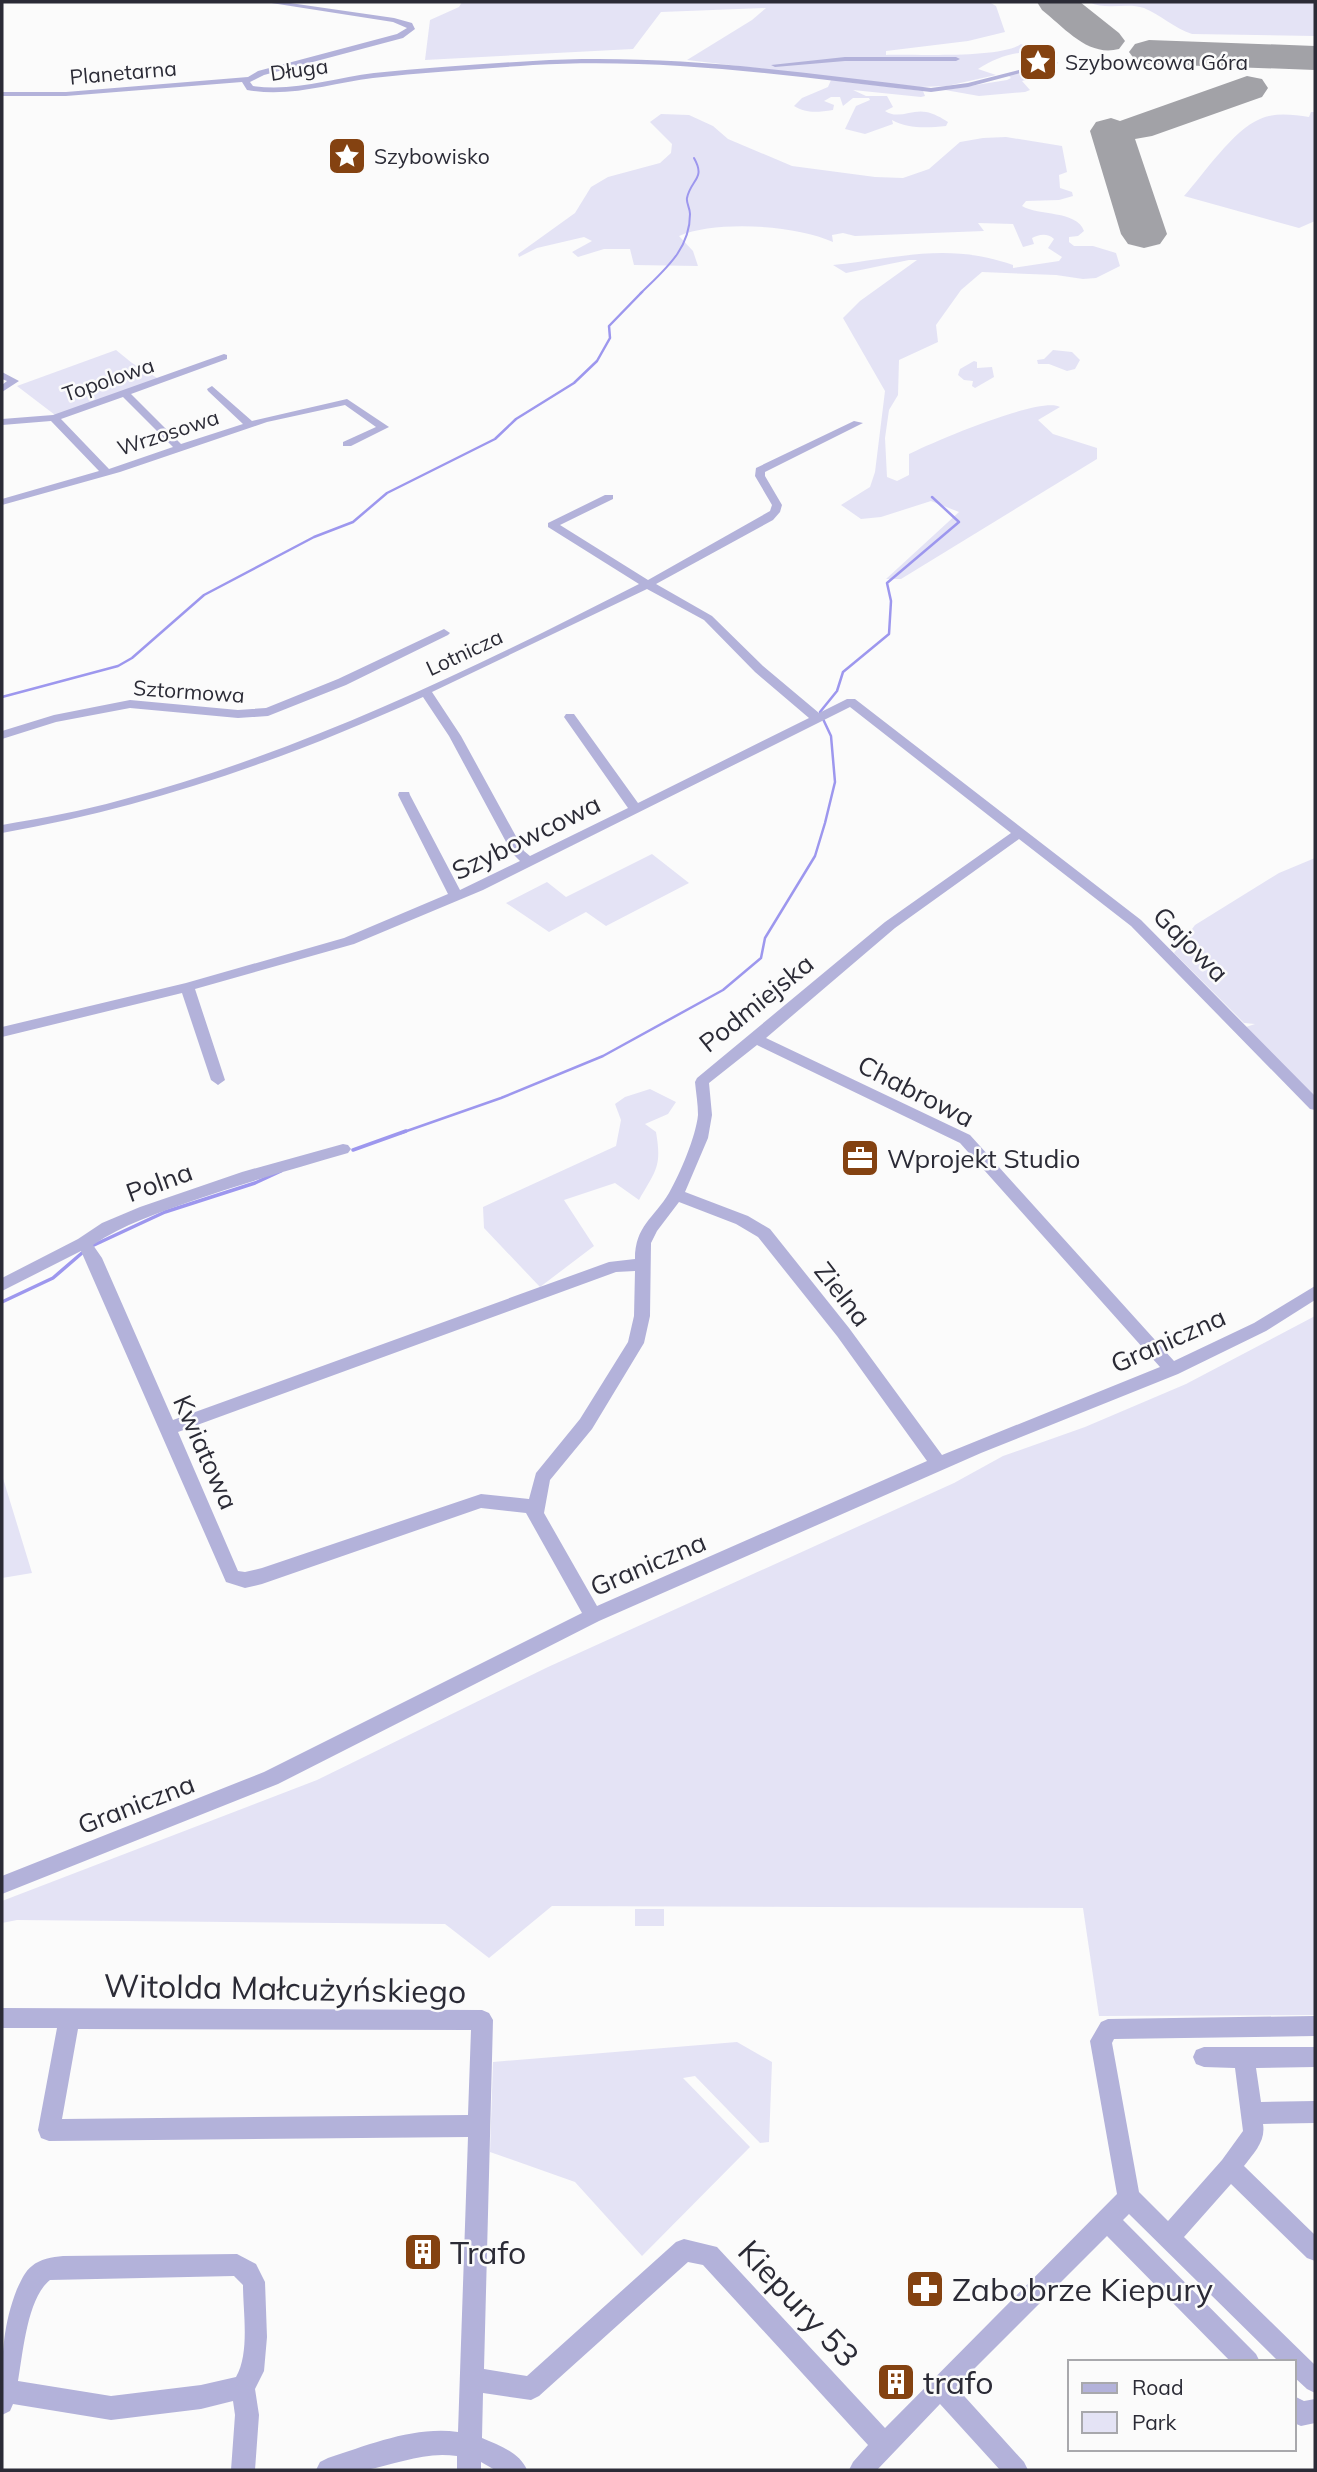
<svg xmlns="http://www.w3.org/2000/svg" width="1317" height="2472" font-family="Mulish,sans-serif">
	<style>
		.green { fill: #e4e3f5 }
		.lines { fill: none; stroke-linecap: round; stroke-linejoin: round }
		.stream-far2 { stroke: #9d97ee; stroke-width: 2 }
		.stream-far1 { stroke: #9d97ee; stroke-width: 2.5 }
		.stream { stroke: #9d97ee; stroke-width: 3.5 }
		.runway { fill: #a2a2a7; fill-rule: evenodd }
		.minor { fill: #b3b2da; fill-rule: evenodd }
		.labels { text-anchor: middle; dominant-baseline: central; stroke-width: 5; stroke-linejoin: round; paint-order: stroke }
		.far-poi-label { font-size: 21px; fill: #2b2b36; stroke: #fbfbfb; text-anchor: start }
		.far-street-label { font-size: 21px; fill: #2b2b36; stroke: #fbfbfb }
		.street-label { font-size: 26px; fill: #2b2b36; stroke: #fbfbfb }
		.poi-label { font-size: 26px; fill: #2b2b36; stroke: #fbfbfb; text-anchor: start }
		.near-street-label { font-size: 32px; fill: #2b2b36; stroke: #fbfbfb }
		.near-poi-label { font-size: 32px; fill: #2b2b36; stroke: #fbfbfb; text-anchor: start }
	</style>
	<rect width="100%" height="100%" fill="#fbfbfb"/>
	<path class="green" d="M462,2H989L996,6L1005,32L968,41L886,51V55C914,54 1001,59 1021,44L1038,52C1015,51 997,57 978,69L996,75L947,86L919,87L687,60L752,20L766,8L661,12L633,49L425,60L430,20L459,7Z
		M1089,2H1315V36L1192,34C1174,28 1161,15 1144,8C1126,2 1107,11 1089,2Z
		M1025,72L1042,74L1041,76L1022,81L1030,90L1025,92L979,96L945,90L1007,80L1011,78L1009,76Z
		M831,80L923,91L925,96L921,97L853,90L866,96H887L893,107L885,111C898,120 912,109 926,112C933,113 942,118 948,122L946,126C927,128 908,129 892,120L893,124L865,134L845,129L856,106L870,100L869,98H853L843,106L840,97H831L824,101L834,105L833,110C818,112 807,114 794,106L802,98L828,87Z
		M1311,112H1315V221L1299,228L1184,196C1204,174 1233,130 1260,119C1276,112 1293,115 1309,117Z
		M661,114L689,115L713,126L728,139L792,166L875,177L903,178L929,169L960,142L983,138L1006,137L1062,146L1067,172L1059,175L1060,188L1072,192L1073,196L1059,200L1026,201L1022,206C1038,216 1077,210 1084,231L1078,236L1069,237V242L1074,246H1093L1116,253L1120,266L1096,278L1083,279L1056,275L982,272L961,290L936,325L938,342L899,360L898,395L889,410L885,438L887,477L897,481L909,475V454C933,442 1040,396 1060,407L1038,420L1053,434L1097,448V459L901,579H886L959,512L931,501L881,517L861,519L841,505L870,487L875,472L885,391L843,318L860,301L917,260H909L846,273L833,265C900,258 947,242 1013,265V268L1059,261L1062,257L1048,248L1054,239C1048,233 1039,234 1032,238L1034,244L1023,247L1013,224L978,223L984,231L855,236L843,233L832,235L833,242C795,225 717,220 679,236L693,251L698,266L634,265L630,249H604L578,257L572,252L592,241L584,237L537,248L519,257L518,254L575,213L591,187L608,177L660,163L671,153L672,144L650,122Z
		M116,350L132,363L159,379L55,415L17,386Z
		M1053,350L1072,352L1080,360L1075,369L1067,371L1049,364H1038L1037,360L1044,359Z
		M974,361L977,362V368L992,367L994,377L975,388L972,386L973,381L964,380L958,375L960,369Z
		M652,854L689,883L606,926L586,912L549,932L506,903L547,882L566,897Z
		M1315,858V1099L1243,1028L1255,1024L1244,1023L1174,953L1195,925L1279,873Z
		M650,1089L676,1102L668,1114L645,1124L656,1132C662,1167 656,1170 639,1200L615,1183L564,1200L594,1246L540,1287L484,1228L483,1207L616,1146L621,1120L615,1104L625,1097Z
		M1315,1316V2015L1099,2016L1083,1908L552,1906L489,1958L445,1924L17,1920L2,1923V1901L317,1780L548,1667L954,1483L1003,1456L1085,1427L1186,1384Z
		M2,1475L32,1573L2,1578Z
		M635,1909H664V1926H635Z
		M737,2042L772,2062L769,2142L760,2143L695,2076L683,2078L750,2147L642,2256L575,2182L490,2152L493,2062Z"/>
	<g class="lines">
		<path class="stream-far2" d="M640,294C664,270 690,250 690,214C690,208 686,203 687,198C691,179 706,179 694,158"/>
		<path class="stream-far1" d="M2,697L118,666L132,658L204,595L314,537L353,522L387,493L495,439L516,419L574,383L597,361L610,338L609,326L642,292
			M820,712L837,691L843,672L889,634L891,601L887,583L959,522L932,497
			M401,1133L501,1098L603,1056L723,990L761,958L765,938L815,856L825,823L835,782L831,736L823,719"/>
		<path class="stream" d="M353,1150L406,1131
			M94,1245L165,1212L255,1183L281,1171
			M2,1302L53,1278L82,1253"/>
		<path class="runway" d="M1037,2H1080L1119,33L1125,41L1119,49C1088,57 1066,29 1042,10Z
			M1149,40L1315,46V70L1149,64L1135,60L1129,52L1135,44Z
			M1247,76L1262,79L1268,88L1262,97L1152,136L1135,139L1167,234L1160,244L1144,248L1128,244L1121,234L1090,131L1096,122L1111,118L1120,121Z"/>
		<path class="minor" d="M265,2H283L394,18L412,23L415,29L403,38L264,75L250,82L253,86C294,92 333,78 374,73C427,68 480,64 533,61C667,53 798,72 931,88L968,83L1054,61L1058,63L968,87L931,92C798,77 667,57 533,65C480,69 426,72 373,78C331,83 290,98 247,90L242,82L66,96H2V92H66L248,77L258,71L397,34L407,28L393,22Z
			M845,57H956L960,59L956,61H845L775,67L771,65Z
			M224,354L227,355V359L131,394L181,444L243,424L208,391L207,389L212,386L252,421L347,399L389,427L351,446H343V442L376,427L345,405L267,422L120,472L2,505V499L99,471L51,421L2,425V419L53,415ZM123,397L173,447L109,469L61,419Z
			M2,372L19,381L2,392V385L7,381L2,379Z
			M854,421L863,423L765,472V476L782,505L780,512L773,520L656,584L712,616L763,666L819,713L847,699H855L1141,920L1315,1096V1110L1310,1109L1131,926L1019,839L895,928L766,1038L970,1135L1174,1361L1254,1323L1315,1286V1300L1266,1331L1178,1374L981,1453L599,1621L278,1784L2,1894V1876L264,1772L582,1613L526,1513L481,1508L262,1584L245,1588L226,1582L81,1251L2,1291V1278L78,1239L102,1223L140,1207L242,1172L343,1144L348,1145L351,1149L348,1153C296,1168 244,1183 192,1201C158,1213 124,1224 93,1245L102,1258L173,1420L609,1262L635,1259C635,1226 654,1218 669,1193C680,1174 696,1136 698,1115C698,1104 696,1093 695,1082L697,1078L885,922L1011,833L850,707L483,890L354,944L195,989L225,1080L218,1085L211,1080L182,993L2,1037V1027L186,983L344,938L448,894L398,795L399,792H409L410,795L460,890L520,861L512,853L449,736L423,697C287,759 149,807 2,833V825C42,818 82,811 121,800C302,752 473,669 639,584L548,527V523L605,495H613V499L560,525L648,580L770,511L772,505L755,476L756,468ZM647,589L704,620L755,672L809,718L638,803L574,714H566L564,717L628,808L530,856L524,851L461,736L432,692ZM757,1045L960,1143L1160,1367L942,1455L849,1328L770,1229L748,1216L685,1192L708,1138L712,1115L709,1083ZM679,1202L736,1224L758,1237L837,1336L927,1461L597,1606L544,1513L550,1480L592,1429L644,1343L650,1316L651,1243L657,1231ZM635,1271L634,1316L628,1342L580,1419L536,1473L529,1499L481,1494L262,1568L245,1572L238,1571L178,1432L616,1272Z
			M444,629L450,633L448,635L346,685L268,716L238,718L130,708L56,722L2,739V731L54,715L130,700L238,710L266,708L338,679Z
			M2,2008L482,2010L489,2013L493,2020L484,2369L527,2376L676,2242L684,2239L717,2247L885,2428L1117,2194L1090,2041L1101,2022L1108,2019L1315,2016V2036L1114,2039L1112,2043L1139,2192L1168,2221L1222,2160L1243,2131L1235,2068L1204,2067L1196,2064L1193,2057L1196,2050L1204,2047H1315V2067L1256,2068L1261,2102L1315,2101V2123L1263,2124C1266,2141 1254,2153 1244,2166L1315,2235V2261L1307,2258L1231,2184L1184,2237L1315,2365V2393L1307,2389L1294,2377V2362H1279L1129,2214L1123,2220L1256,2354L1260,2362H1231L1107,2236L956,2387L1024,2462L1028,2470H1000L940,2404L877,2470H849L853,2462L868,2445L703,2265L688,2262L539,2396L531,2400L483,2393L482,2438C499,2445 520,2453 527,2470H495L481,2462V2470H457V2456C425,2451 397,2464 366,2470C350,2472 332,2470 316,2470L320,2462L328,2458C369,2445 414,2426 458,2432L468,2137L49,2141L41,2138L38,2130L57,2028H2ZM78,2029L471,2030L468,2115L62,2119Z
			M237,2254L256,2264L265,2282L267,2337L264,2371L255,2389L259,2415L255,2470H231L235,2415L233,2401L201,2409L111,2420L13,2404L10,2411L2,2415C2,2369 0,2332 17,2289C21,2281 25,2271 32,2266C40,2259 52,2257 63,2256ZM234,2276L243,2285C243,2313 250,2352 236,2377L201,2385L111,2396L18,2381C23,2354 27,2298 50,2280Z
			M1294,2396L1304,2401L1315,2399V2423L1301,2426L1294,2423Z"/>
	</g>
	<defs>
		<symbol id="sight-square" viewBox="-11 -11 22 22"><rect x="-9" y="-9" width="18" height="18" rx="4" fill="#844211" stroke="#fbfbfb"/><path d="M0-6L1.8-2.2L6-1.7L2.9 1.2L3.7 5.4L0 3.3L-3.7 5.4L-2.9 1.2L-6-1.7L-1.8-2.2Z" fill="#fff"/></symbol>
		<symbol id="office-square" viewBox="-11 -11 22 22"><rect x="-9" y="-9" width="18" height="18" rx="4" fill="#844211" stroke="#fbfbfb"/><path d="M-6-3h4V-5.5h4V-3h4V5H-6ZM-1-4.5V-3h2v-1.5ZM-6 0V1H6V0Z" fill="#fff"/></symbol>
		<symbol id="building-square" viewBox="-11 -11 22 22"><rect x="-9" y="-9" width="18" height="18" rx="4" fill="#844211" stroke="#fbfbfb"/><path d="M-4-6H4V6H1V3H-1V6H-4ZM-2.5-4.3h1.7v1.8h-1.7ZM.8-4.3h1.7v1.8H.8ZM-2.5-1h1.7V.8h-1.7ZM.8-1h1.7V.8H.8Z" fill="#fff"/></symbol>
		<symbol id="pharmacy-square" viewBox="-11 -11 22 22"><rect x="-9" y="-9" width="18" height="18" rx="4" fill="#844211" stroke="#fbfbfb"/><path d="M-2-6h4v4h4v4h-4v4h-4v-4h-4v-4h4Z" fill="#fff"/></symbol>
	</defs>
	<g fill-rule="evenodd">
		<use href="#sight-square" x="1016" y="40" width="44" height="44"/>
		<use href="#sight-square" x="325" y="134" width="44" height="44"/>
		<use href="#office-square" x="838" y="1136" width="44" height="44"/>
		<use href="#building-square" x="401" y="2230" width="44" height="44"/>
		<use href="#pharmacy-square" x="903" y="2267" width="44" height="44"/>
		<use href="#building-square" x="874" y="2360" width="44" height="44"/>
	</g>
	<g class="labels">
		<g class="far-poi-label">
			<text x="1065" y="62">Szybowcowa Góra</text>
			<text x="374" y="156">Szybowisko</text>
		</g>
		<g class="far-street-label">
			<text transform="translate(299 69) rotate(-8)">Długa</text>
			<text transform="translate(123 72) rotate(-5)">Planetarna</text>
			<text transform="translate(108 379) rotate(-19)">Topolowa</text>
			<text transform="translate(168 432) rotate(-18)">Wrzosowa</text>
			<text transform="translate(464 652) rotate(-25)">Lotnicza</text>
			<text transform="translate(189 691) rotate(4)">Sztormowa</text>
		</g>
		<g class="street-label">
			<text transform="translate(526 837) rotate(-26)">Szybowcowa</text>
			<text transform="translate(1191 944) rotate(45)">Gajowa</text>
			<text transform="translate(756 1003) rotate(-39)">Podmiejska</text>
			<text transform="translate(916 1091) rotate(27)">Chabrowa</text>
			<text transform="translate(159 1182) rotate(-20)">Polna</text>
			<text transform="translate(843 1294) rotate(52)">Zielna</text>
			<text transform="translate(1168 1340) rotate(-24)">Graniczna</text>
			<text transform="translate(206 1452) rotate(66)">Kwiatowa</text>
			<text transform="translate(648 1564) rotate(-23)">Graniczna</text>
			<text transform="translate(136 1804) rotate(-21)">Graniczna</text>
		</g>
		<g class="poi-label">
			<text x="887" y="1158">Wprojekt Studio</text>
		</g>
		<g class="near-street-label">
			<text transform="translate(285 1988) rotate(1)">Witolda Małcużyńskiego</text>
			<text transform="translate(799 2303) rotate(47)">Kiepury 53</text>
		</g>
		<g class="near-poi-label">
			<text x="450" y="2252">Trafo</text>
			<text x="952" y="2289">Zabobrze Kiepury</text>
			<text x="923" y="2382">trafo</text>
		</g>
	</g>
	<rect width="1317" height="2472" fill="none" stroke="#2b2b36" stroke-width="7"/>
	<rect x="1068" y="2360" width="228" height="91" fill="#fbfbfb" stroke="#a8a8ac" stroke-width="2"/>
	<rect x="1082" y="2383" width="35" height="10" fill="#b3b2da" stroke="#a8a8ac" stroke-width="2"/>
	<text x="1132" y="2395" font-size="21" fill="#2b2b36">Road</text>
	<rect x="1082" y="2412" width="35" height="21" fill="#e4e3f5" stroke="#a8a8ac" stroke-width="2"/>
	<text x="1132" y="2430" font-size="21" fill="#2b2b36">Park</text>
</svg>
